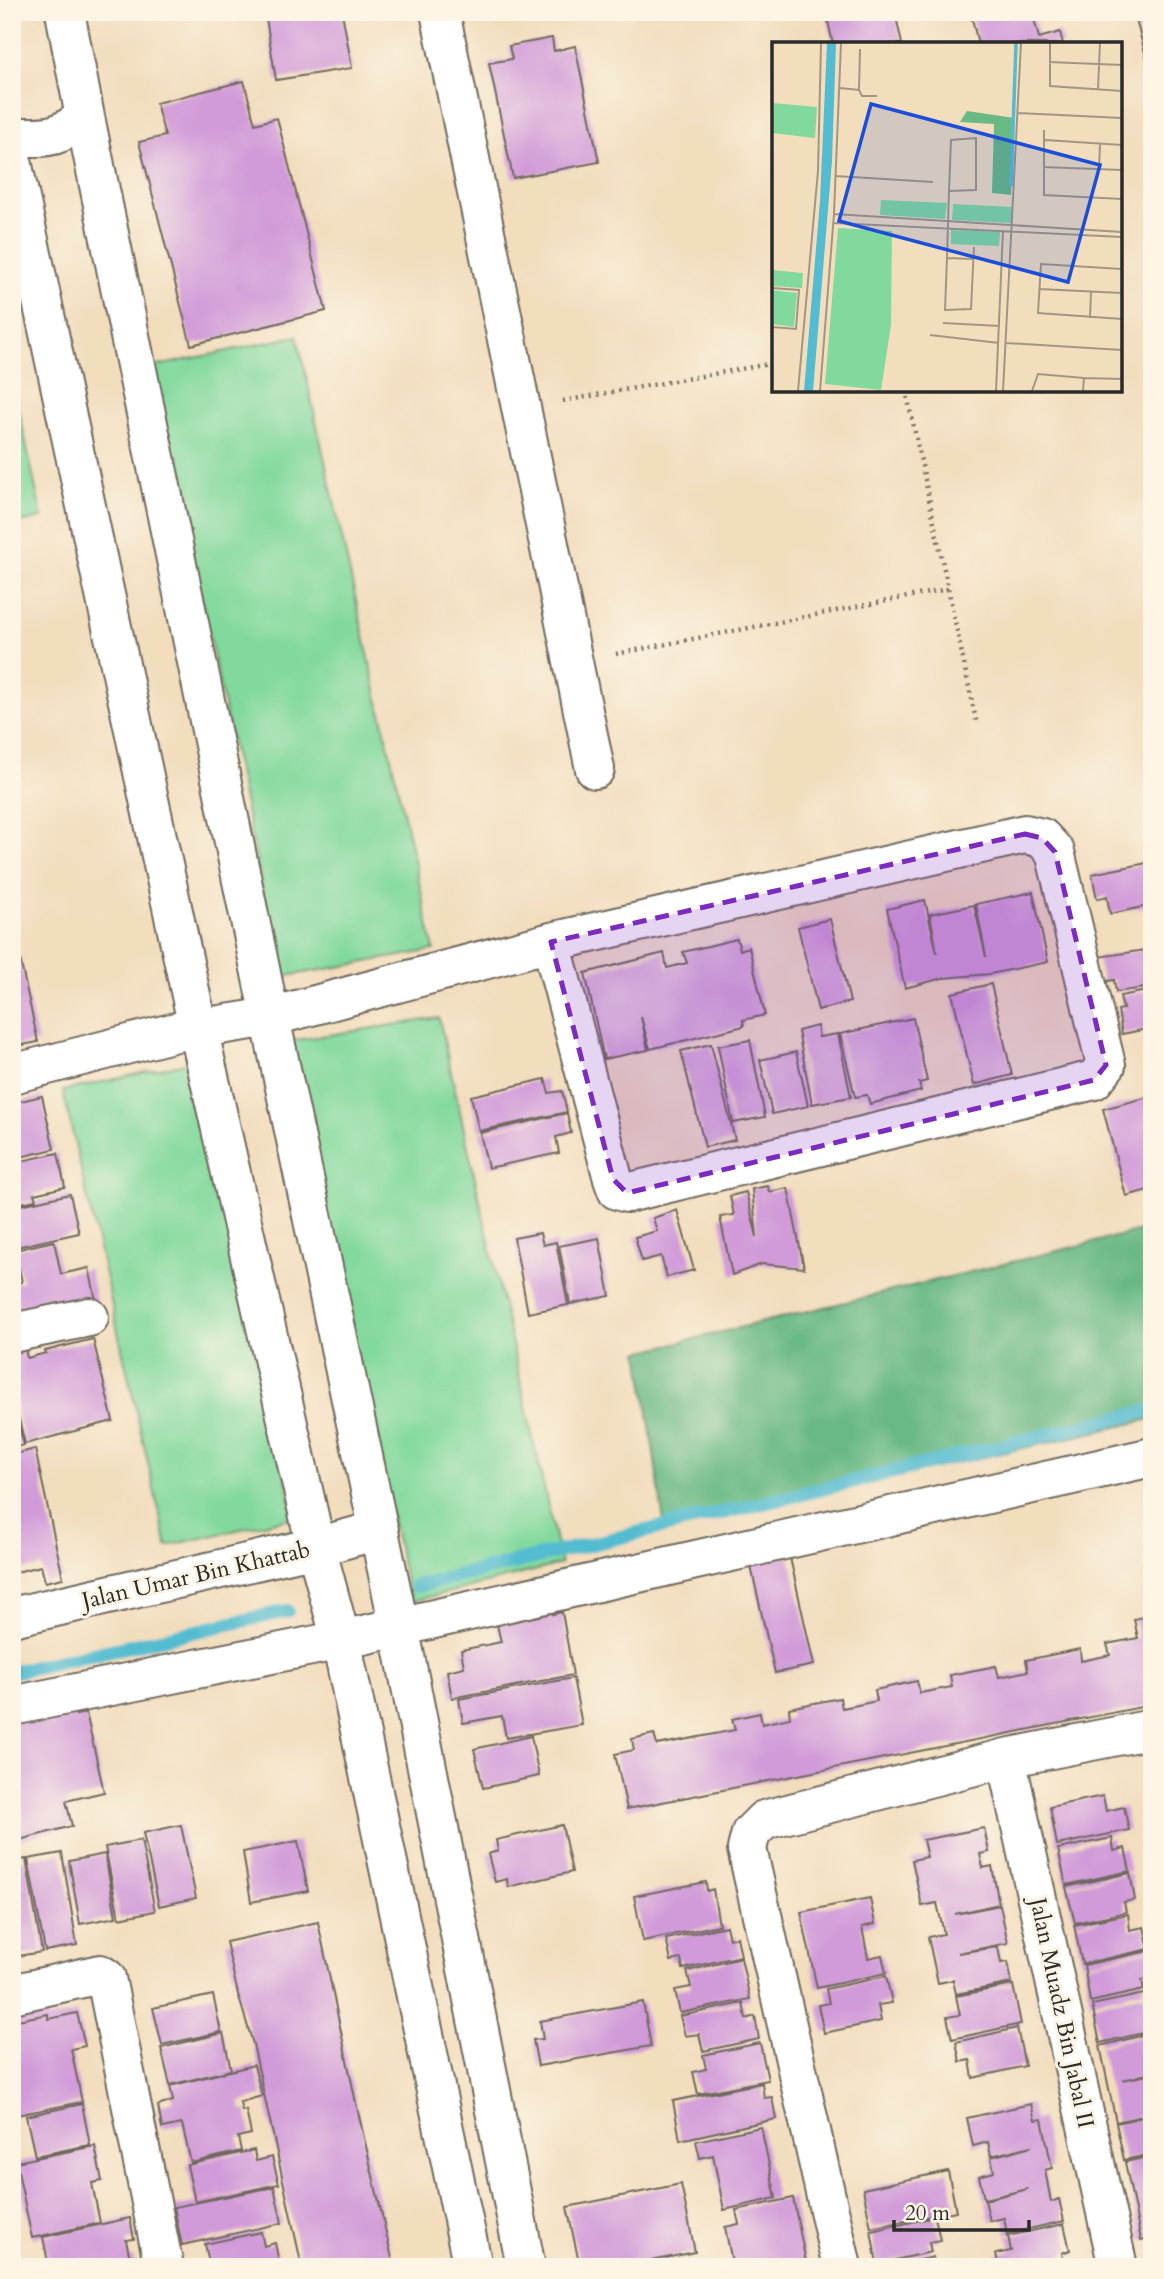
<svg xmlns="http://www.w3.org/2000/svg" width="1164" height="2279" font-family="Cardo,serif">
	<style>
		.green { fill: #82d99d; stroke: #568264; stroke-width: 2 }
		.forest { fill: #69b984; stroke: #4a7258; stroke-width: 2 }
		.lines { fill: none; stroke-linecap: round; stroke-linejoin: round }
		.stream { stroke: #53bcd0; stroke-width: 14 }
		.building { fill: #d19bd9 }
		.minor-casing { stroke: #71695e; stroke-width: 42 }
		.path { stroke: #71695e; stroke-width: 4.5; stroke-dasharray: 2 5; stroke-linecap: butt }
		.minor { stroke: #fff; stroke-width: 38 }
		.marked { fill: #7b2cbf; fill-opacity: 0.2; stroke: #7b2cbf; stroke-width: 5; stroke-dasharray: 14 9; stroke-linejoin: round }
		.labels { text-anchor: middle; dominant-baseline: central; stroke-width: 6; stroke-linejoin: round; paint-order: stroke }
		.street-label { font-size: 23px; fill: #2b2b2b; stroke: #fcf5e5 }
		.inset-river { fill: none; stroke: #53bcd0; stroke-width: 3.5 }
		.inset-road { fill: none; stroke: #a29683; stroke-width: 2 }
		.view { fill: #1d4ed8; fill-opacity: 0.15; stroke: #1d4ed8; stroke-width: 3.5 }
		.inset-edge { fill: none; stroke: #2b2b2b; stroke-width: 3.5 }
	</style>
	<rect width="100%" height="100%" fill="#fcf5e5"/>
	<filter id="ink" filterUnits="userSpaceOnUse"><feTurbulence type="fractalNoise" baseFrequency=".0143" numOctaves="2"/><feDisplacementMap in="SourceGraphic" scale="14" xChannelSelector="R" yChannelSelector="G"/><feConvolveMatrix kernelMatrix="1 2 1 2 8 2 1 2 1" color-interpolation-filters="sRGB"/></filter>
	<filter id="wash" filterUnits="userSpaceOnUse"><feTurbulence type="fractalNoise" baseFrequency=".00686" numOctaves="4" result="noise"/><feDisplacementMap in="SourceGraphic" scale="28" xChannelSelector="R" yChannelSelector="G"/><feGaussianBlur stdDeviation="1.57" result="paint"/><feColorMatrix in="noise" values="0 0 0 0 0 0 0 0 0 0 0 0 0 0 0 0 0 1.4 0 .05"/><feComposite in="paint" operator="in"/></filter>
	<g filter="url(#wash)">
		<rect width="100%" height="100%" fill="#f2ddbd"/>
		<path class="green" d="M297,336L434,950L281,977L153,367Z
			M12,377L42,518L12,525Z
			M439,1018L561,1564L410,1602L289,1041Z
			M194,1061L294,1517L167,1546L63,1091Z"/>
		<path class="forest" d="M1152,1228V1419L665,1529L639,1352Z"/>
		<g class="lines">
			<path class="stream" d="M416,1586L1152,1410
				M12,1672L287,1611"/>
		</g>
		<g id="blocks">
			<path class="building" d="M265,12H342L352,68L276,80Z
				M826,12H895L902,44H833Z
				M976,12H1032L1039,38L1060,32L1063,44H978L971,14Z
				M1134,12H1152V74L1151,75Z
				M552,38L554,51L575,46L599,162L513,178L489,63L512,59L509,46Z
				M244,81L255,124L277,118L326,311L191,345L139,142L165,136L156,103Z
				M1152,862V905L1110,914L1107,896L1097,899L1092,874Z
				M1033,892L1048,962L990,974L943,978L905,988L887,909L925,900L937,953L930,914L974,905L986,957L976,904Z
				M830,919L850,1002L818,1010L798,927Z
				M737,939L740,950L749,947L765,1015L743,1020L744,1026L650,1049L641,1017L648,1050L604,1059L585,973L664,953L667,968L687,963L683,952Z
				M1152,949V987L1116,992L1114,980L1102,982L1098,957Z
				M20,959L38,1042L12,1047V961Z
				M991,984L1012,1075L974,1085L952,993Z
				M1152,990V1028L1122,1034L1118,1010L1123,1009L1120,996Z
				M913,1018L927,1081L919,1083L921,1091L870,1104L867,1095L855,1097L840,1034Z
				M817,1026L819,1037L838,1034L851,1097L812,1104L798,1031Z
				M750,1040L765,1117L733,1123L718,1046Z
				M711,1044L735,1140L705,1147L681,1051Z
				M796,1052L808,1106L772,1114L760,1060Z
				M545,1079L549,1093L562,1091L567,1112L479,1131L471,1096Z
				M42,1096L54,1149L12,1159V1103Z
				M1152,1096V1189L1126,1196L1103,1109Z
				M567,1113L571,1133L556,1137L559,1153L488,1168L480,1133Z
				M58,1153L65,1187L34,1194L36,1200L12,1205V1163Z
				M768,1186L769,1192L788,1188L804,1268L762,1264L732,1275L720,1217L734,1215L730,1196L746,1192L757,1237L752,1189Z
				M70,1194L79,1233L12,1248V1207Z
				M677,1210L694,1270L667,1277L661,1256L642,1261L635,1237L657,1231L653,1218Z
				M540,1233L543,1245L556,1242L568,1305L528,1313L514,1238Z
				M599,1238L610,1296L570,1304L559,1246Z
				M54,1241L61,1274L89,1268L96,1300L12,1316V1284L22,1282L15,1250Z
				M93,1339L113,1421L25,1444L12,1391V1352L25,1348L27,1358L46,1353L45,1351Z
				M12,1401L24,1445L12,1448Z
				M35,1449L63,1578L45,1582L41,1566L16,1572L12,1555V1455Z
				M789,1553L814,1665L775,1673L750,1562Z
				M550,1597L553,1614L562,1612L573,1675L452,1698L447,1671L464,1667L461,1650L501,1642L493,1607Z
				M1152,1615V1705L627,1809L615,1754L634,1750L632,1739L654,1734L657,1745L735,1730L732,1719L760,1713L762,1724L790,1718L789,1708L840,1698L842,1708L853,1706L877,1701L875,1690L917,1681L920,1693L952,1687L950,1675L996,1666L999,1677L1028,1671L1026,1660L1080,1649L1081,1661L1110,1655L1107,1644L1138,1638L1134,1619Z
				M573,1678L582,1725L506,1738L502,1716L463,1723L459,1699Z
				M74,1704L76,1715L86,1713L104,1792L66,1801L72,1826L12,1842V1716Z
				M531,1736L539,1776L483,1788L474,1749Z
				M1103,1796L1106,1811L1124,1807L1129,1830L1057,1845L1050,1807Z
				M181,1825L196,1898L159,1906L143,1833Z
				M562,1825L572,1872L508,1887L507,1879L495,1882L488,1854L498,1851L496,1840Z
				M984,1828L989,1852L980,1854L983,1868L992,1866L999,1904L955,1914L1000,1905L1008,1943L958,1953L998,1947L1001,1963L1008,1962L1012,1983L956,1994L953,1980L938,1983L928,1937L944,1934L937,1903L922,1906L912,1860L927,1857L923,1840Z
				M1112,1838L1114,1851L1125,1848L1130,1871L1066,1885L1058,1849Z
				M141,1840L155,1911L119,1918L105,1847Z
				M298,1841L308,1891L251,1902L243,1852Z
				M62,1853L77,1945L45,1951L28,1859Z
				M105,1854L116,1917L80,1924L69,1861Z
				M26,1859L42,1952L12,1957V1862Z
				M1130,1873L1135,1900L1124,1902L1126,1912L1075,1923L1066,1887Z
				M706,1882L707,1891L713,1889L719,1925L643,1941L634,1896Z
				M870,1898L875,1924L862,1927L868,1958L882,1955L886,1973L817,1988L801,1912Z
				M1128,1914L1130,1930L1144,1927L1149,1949L1082,1964L1074,1925Z
				M318,1922L356,2103L394,2267H302L253,2044L238,1994L226,1942Z
				M726,1926L729,1939L737,1937L741,1956L683,1969L681,1959L671,1961L666,1939Z
				M1149,1951L1152,1978L1142,1980L1144,1990L1090,2002L1084,1965Z
				M741,1958L750,1999L680,2013L675,1990L691,1987L687,1971Z
				M886,1976L892,2003L878,2005L881,2021L824,2033L818,2005L829,2003L826,1989Z
				M1013,1985L1021,2024L952,2039L947,2017L960,2015L956,1996Z
				M1144,1994L1147,2008L1152,2007V2031L1100,2043L1092,2005Z
				M213,1995L221,2032L162,2045L153,2008Z
				M643,2002L651,2046L538,2066L533,2040L543,2039L540,2021Z
				M743,2003L746,2019L755,2016L759,2039L703,2051L699,2034L685,2036L680,2016Z
				M77,2013L85,2046L71,2049L82,2102L12,2116V2021L48,2014V2019Z
				M1017,2028L1025,2066L973,2078L970,2060L960,2062L956,2042Z
				M223,2033L231,2070L170,2085L161,2048Z
				M1152,2033V2073L1123,2080L1152,2074V2114L1116,2122L1100,2046Z
				M760,2043L768,2080L698,2094L693,2072L706,2069L703,2055Z
				M254,2065L262,2096L240,2102L242,2111L246,2110L251,2134L238,2137L241,2151L191,2163L182,2124L162,2128L158,2106L173,2101L170,2086Z
				M762,2083L764,2098L772,2097L776,2119L680,2140L673,2101Z
				M82,2104L90,2145L35,2156L26,2116Z
				M1031,2104L1035,2120L1042,2119L1052,2168L1045,2170L1051,2202L1059,2199L1064,2221L1007,2234L1004,2218L990,2221L985,2200L1028,2189L984,2199L979,2176L994,2172L991,2157L1032,2146L991,2156L988,2142L973,2146L967,2118Z
				M1152,2115V2154L1124,2160L1116,2123Z
				M761,2127L776,2198L724,2210L713,2155L700,2158L696,2141Z
				M95,2146L102,2181L92,2183L100,2223L32,2238L16,2162Z
				M254,2150L256,2161L272,2157L279,2184L195,2202L187,2165Z
				M1152,2156V2237L1141,2240L1125,2162Z
				M948,2171L956,2211L871,2228L863,2189Z
				M681,2184L695,2252L622,2267H580L567,2207Z
				M274,2187L282,2223L182,2245L174,2207Z
				M793,2198L807,2267H733L725,2227L739,2224L736,2210Z
				M935,2217L940,2240L929,2242L931,2252L877,2264L871,2231Z
				M130,2218L134,2239L126,2240L130,2258L133,2257L136,2267H49L43,2237Z
				M1064,2224L1070,2250L1062,2253L1064,2263L1049,2267H999L996,2254L1011,2251L1008,2236Z
				M261,2232L264,2246L275,2243L280,2267H210L205,2244Z
				M933,2257L935,2267H895V2266Z"/>
		</g>
	</g>
	<g filter="url(#ink)">
		<use href="#blocks" fill-opacity="0" stroke="#71695e" stroke-width="2"/>
		<g class="lines">
			<defs>
				<path id="minor" d="M65,12L85,117L270,1017L399,1626L526,2267
					M440,12L595,769
					M12,137C48,137 55,140 85,117
					M12,161L198,1028L316,1547L341,1640L473,2267
					M12,1074L176,1032L270,1017L551,942L1025,834L1042,838L1055,852L1106,1065L1094,1080L627,1193L617,1190L613,1179L551,942
					M12,1333L89,1317
					M12,1617L316,1547L379,1530
					M12,1706L341,1640L1152,1457
					M1006,1758L1118,2267
					M12,1994L100,1974L106,1978L164,2267
					M842,2267L747,1849L751,1833L764,1820L1006,1758L1152,1729"/>
			</defs>
			<use href="#minor" class="minor-casing"/>
			<path class="path" d="M906,390L977,725
				M563,401L774,363
				M616,654L948,589"/>
			<use href="#minor" class="minor"/>
		</g>
	</g>
	<path class="marked" d="M1025,834L1042,838L1055,852L1106,1065L1094,1080L627,1193L613,1179L551,942Z"/>
	<g class="labels">
		<g class="street-label">
			<text transform="translate(196 1575) rotate(-13)">Jalan Umar Bin Khattab</text>
			<text transform="translate(1062 2013) rotate(78)">Jalan Muadz Bin Jabal II</text>
		</g>
	</g>
	<g transform="translate(772 42)">
		<rect width="350" height="350" fill="#f2ddbd"/>
		<path d="M0,61L45,65L43,96L0,91ZM109,158L175,161L173,177L108,173ZM181,162L240,165L239,181L180,178ZM66,186L120,189L119,283L109,348L53,342ZM179,188L228,190L227,204L179,202ZM0,228L31,231L30,246L0,244ZM0,248L25,251L22,285L0,282Z" fill="#82d99d"/>
		<path d="M195,69L242,76L239,153L220,151L222,82L188,80Z" fill="#69b984"/>
		<path d="M55,1H64L60,119L41,349H32L48,159Z" fill="#53bcd0"/>
		<path class="inset-river" d="M239,144L244,1"/>
		<path class="inset-road" d="M278,1V44L350,49M277,20L350,23M68,46L87,48L90,54H105M326,47L328,1M87,48L88,7M246,71L350,76M272,88V153L350,157M273,98L350,103M271,125L350,128M327,128L328,102M64,134L161,140M177,149L204,148V96L179,98L177,149L175,216L173,268L199,267L202,205M62,172L350,190M62,181L350,195M175,216L201,217M350,227L269,222L266,271L350,277M0,246L27,248L24,287L0,285M267,247L350,251M318,276L319,249M171,281L228,284M158,293L227,301M234,301L350,308M26,349L46,129L49,1M48,349L62,172L69,1M224,349L231,188M231,349L249,1M260,349L266,332L312,336M311,349L312,336L350,337"/>
		<path class="view" d="M99,62L328,123L296,240L67,179Z"/>
		<rect width="350" height="350" class="inset-edge"/>
	</g>
	<rect width="1164" height="2279" fill="none" stroke="#fcf5e5" stroke-width="42"/>
	<path d="M894 2220v10h135v-10" fill="none" stroke="#2b2b2b" stroke-width="3.5"/>
	<text x="905" y="2220" font-size="21" fill="#2b2b2b" stroke="#fcf5e5" stroke-width="5" paint-order="stroke">20 m</text>
</svg>
